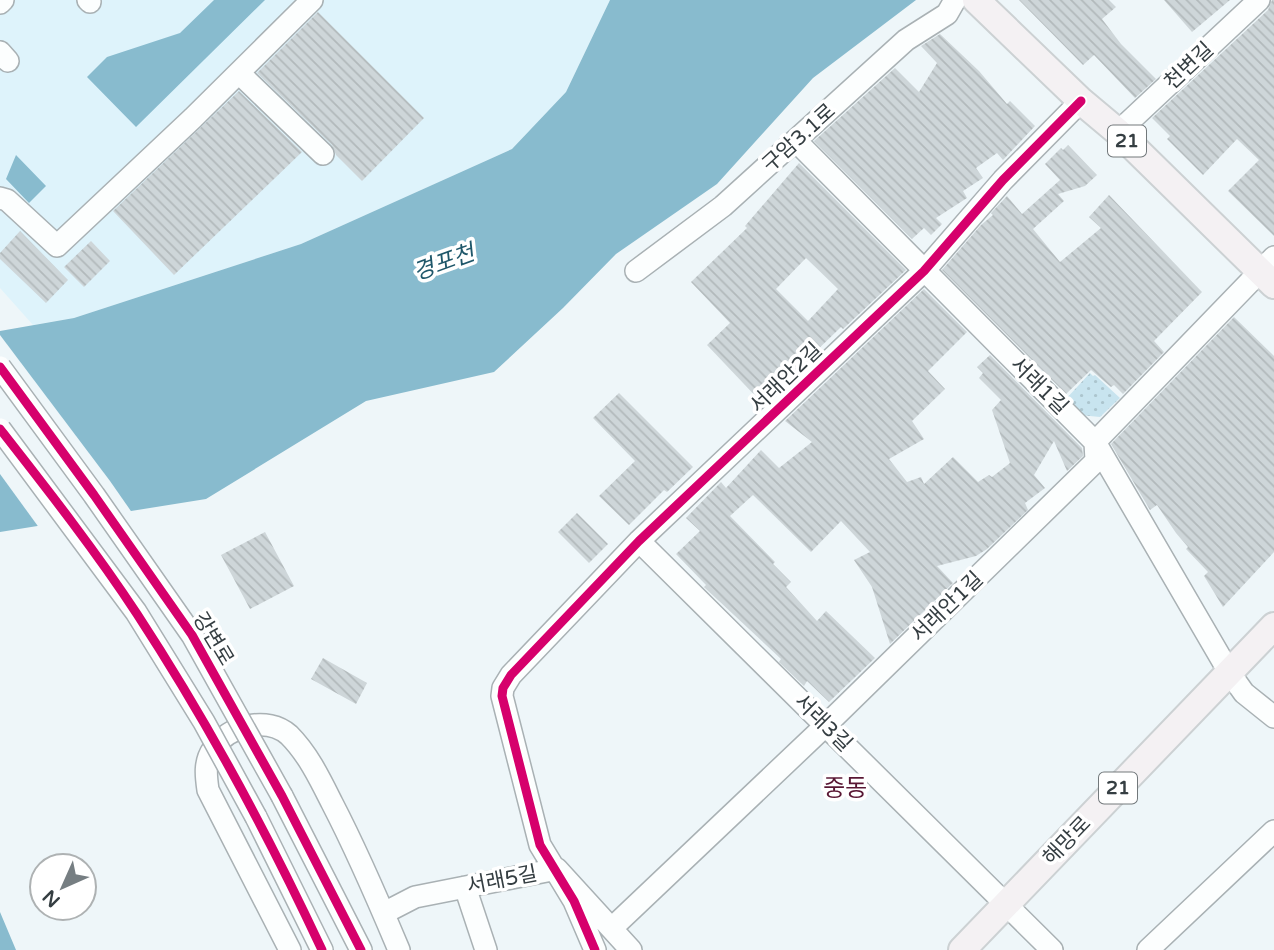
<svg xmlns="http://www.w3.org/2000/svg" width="1274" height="950" font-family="'Varela Round','Noto Sans KR',sans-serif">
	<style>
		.built { fill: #def3fb }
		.green { fill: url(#green-dots) }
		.water { fill: #88bbce }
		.pier { fill: #eef6f9 }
		.building { fill: url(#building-back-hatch); fill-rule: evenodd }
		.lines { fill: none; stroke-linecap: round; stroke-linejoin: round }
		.minor-casing { stroke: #a9b1b4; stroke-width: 24 }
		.major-casing { stroke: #ccd1d3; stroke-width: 30 }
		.minor { stroke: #fcfefe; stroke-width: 21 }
		.major { stroke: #f4f1f3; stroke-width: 26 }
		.minor-bridge-casing { stroke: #a9b1b4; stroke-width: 24; stroke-linecap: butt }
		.minor-bridge { stroke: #fcfefe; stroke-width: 21 }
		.cycleway-casing { stroke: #fff; stroke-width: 13 }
		.cycleway { stroke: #d6006c; stroke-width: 9 }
		.labels { text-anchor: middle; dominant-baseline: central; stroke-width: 7; stroke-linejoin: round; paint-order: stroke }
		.shield { fill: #fff; stroke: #72787b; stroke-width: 2 }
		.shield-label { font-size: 19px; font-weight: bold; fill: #353e42 }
		.street-label { font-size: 21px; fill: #353e42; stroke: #fff }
		.water-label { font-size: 23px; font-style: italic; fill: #1f576a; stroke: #fff }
		.quarter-label { font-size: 24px; fill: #581633; stroke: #fff }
	</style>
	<defs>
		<pattern id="green-dots" width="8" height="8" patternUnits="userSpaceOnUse" patternTransform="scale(1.75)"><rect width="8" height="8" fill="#c8e4ef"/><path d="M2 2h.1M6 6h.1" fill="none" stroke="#acc5ce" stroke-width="1.8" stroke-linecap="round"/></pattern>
		<pattern id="building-back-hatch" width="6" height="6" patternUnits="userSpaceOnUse" patternTransform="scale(1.75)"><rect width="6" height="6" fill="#ced6d9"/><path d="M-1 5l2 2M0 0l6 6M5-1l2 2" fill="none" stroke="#b2b9bb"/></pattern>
	</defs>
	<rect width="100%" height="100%" fill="#eef6f9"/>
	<path class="built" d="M0,0H610L566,92L512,149L301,244L74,318L33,325L0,288Z"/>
	<path class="green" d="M1090,373L1093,376L1095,375L1120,398L1100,417L1080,415L1065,400Z"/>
	<path class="water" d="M214,0H265L136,127L87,77L107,57L180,33Z
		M610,0H916L813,78L717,184L616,254L563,308L494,372L366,401L206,499L0,532V331L74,318L301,244L512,149L566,92Z
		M16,155L46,186L29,203L6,179Z
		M0,912L16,950H0Z"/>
	<path class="pier" d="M0,335L110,481L133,514L40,529L0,474Z"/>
	<path class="building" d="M1019,0H1109L1116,7L1102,19L1121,44L1156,79L1135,98L1094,55L1083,65Z
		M1164,0H1230L1192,32Z
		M1272,0H1274V236L1228,191L1259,160L1237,139L1203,175L1167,139L1170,136L1152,118L1268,10Z
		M318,12L424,118L362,181L336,155L332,145L257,73Z
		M940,34L979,71L1007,104L1010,101L1035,126L1003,160L997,153L976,168L983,178L963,191L967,198L936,218L942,224L931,235L924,228L912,239L814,141L895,68L919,92L937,63L921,46Z
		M239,91L302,152L174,275L113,211Z
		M1068,145L1097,175L1085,186L1058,194L1064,201L1033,229L1060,262L1101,228L1089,217L1109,195L1202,292L1154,341L1164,352L1123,394L1114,385L1111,387L1091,370L1066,394L942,270L981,225L993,215L991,213L1007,196L1022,214L1060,180L1045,164L1061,148L1063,150Z
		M799,163L906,270L843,329L841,327L808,359L810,361L800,370L798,368L762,403L707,345L730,323L691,282L747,228L745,226ZM806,258L838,289L808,321L776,289Z
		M20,231L68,280L46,303L0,259V253Z
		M91,241L110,261L84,287L64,267Z
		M924,289L967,332L928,371L945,389L912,421L924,439L889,459L907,482L921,477L924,484L953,457L978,482L989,475L992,477L1010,463L992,410L1001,400L979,378L983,373L977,367L990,355L1082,448L1083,456L1067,471L1054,441L1034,475L1045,488L1025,503L1028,510L987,549L976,556L937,566L953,583L890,644L872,587L854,560L870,552L841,521L811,552L753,495L730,516L775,562L773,564L791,582L786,587L817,621L826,611L875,658L829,702L807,681L804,686L779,662L781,659L704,587L706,585L676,554L700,531L686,518L721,482L726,488L761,450L779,468L812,442L785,421Z
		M1234,317L1274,356V552L1223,607L1204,576L1208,572L1186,549L1188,547L1176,533L1157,505L1150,510L1111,444Z
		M619,393L693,467L667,492L664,490L629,525L599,496L635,461L593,418Z
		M577,513L608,544L589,563L558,532Z
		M265,532L294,586L250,609L221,555Z
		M323,658L367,683L356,704L311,679Z"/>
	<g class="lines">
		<defs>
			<path id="minor" d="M88,0L90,2
				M0,3L3,0
				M0,52L8,61
				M239,73L323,154
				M1118,132L1259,0
				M796,141L1095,442L1229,672L1244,693L1274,717
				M0,198L7,200L57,246L193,118L312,0
				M636,271L723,206L906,40L947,14L955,0
				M639,541L1052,950
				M282,796L361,950
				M256,817L322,950
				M465,887L486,950
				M384,913L415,897L557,869L631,950
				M612,928L825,726L1096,461L1095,442L1274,257
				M290,950L208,790C206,776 204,762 213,749C228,725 268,716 289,735C308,754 320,779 332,803C357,851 378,900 399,950
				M595,950L574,901L540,845L502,696L503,688L511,675L639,541L924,271L1003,180L1081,101
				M1148,950L1274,831"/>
			<path id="major" d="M976,0L1081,101L1118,132L1274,285
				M962,950L1274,626"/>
		</defs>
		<use href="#minor" class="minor-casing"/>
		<use href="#major" class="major-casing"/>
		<use href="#minor" class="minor"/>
		<use href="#major" class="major"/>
		<defs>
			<path id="minor-bridge" d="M0,367L94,495L192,635L282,796
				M0,429L136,612L204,722L256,817"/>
		</defs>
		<use href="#minor-bridge" class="minor-bridge-casing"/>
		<use href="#minor-bridge" class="minor-bridge"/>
		<defs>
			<path id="cycleway" d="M0,367L94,495L192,635L282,796L361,950
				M0,429C47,489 95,550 137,614C207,721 268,834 322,950
				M595,950L574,901L540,845L502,696L503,688L511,675L639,541L924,271L1003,180L1081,101"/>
		</defs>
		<use href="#cycleway" class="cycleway-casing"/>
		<use href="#cycleway" class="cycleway"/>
	</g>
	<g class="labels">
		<g class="shield">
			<rect x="1108" y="125.5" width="38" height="31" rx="5"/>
			<rect x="1099" y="772.5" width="38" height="31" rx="5"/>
		</g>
		<g class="shield-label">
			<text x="1127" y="141">21</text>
			<text x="1118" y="788">21</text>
		</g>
		<g class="street-label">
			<text transform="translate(1189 66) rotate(-43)">천변길</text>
			<text transform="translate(799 138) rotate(-42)">구암3.1로</text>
			<text transform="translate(786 378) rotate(-44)">서래안2길</text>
			<text transform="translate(1039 386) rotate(45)">서래1길</text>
			<text transform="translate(947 607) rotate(-44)">서래안1길</text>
			<text transform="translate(213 639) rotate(59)">강변로</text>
			<text transform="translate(823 723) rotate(45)">서래3길</text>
			<text transform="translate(1067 841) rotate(-46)">해망로</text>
			<text transform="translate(502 880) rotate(-11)">서래5길</text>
		</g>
		<g class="water-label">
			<text transform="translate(444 263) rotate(-20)">경포천</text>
		</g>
		<g class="quarter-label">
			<text x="845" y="788">중동</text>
		</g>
	</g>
	<g transform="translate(63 887) rotate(225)"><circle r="33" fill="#ffffff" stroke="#aeb2b3" stroke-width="2"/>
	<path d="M0-5L12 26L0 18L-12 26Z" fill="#767e82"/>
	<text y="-10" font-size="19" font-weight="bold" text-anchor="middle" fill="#353e42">N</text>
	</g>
</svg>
